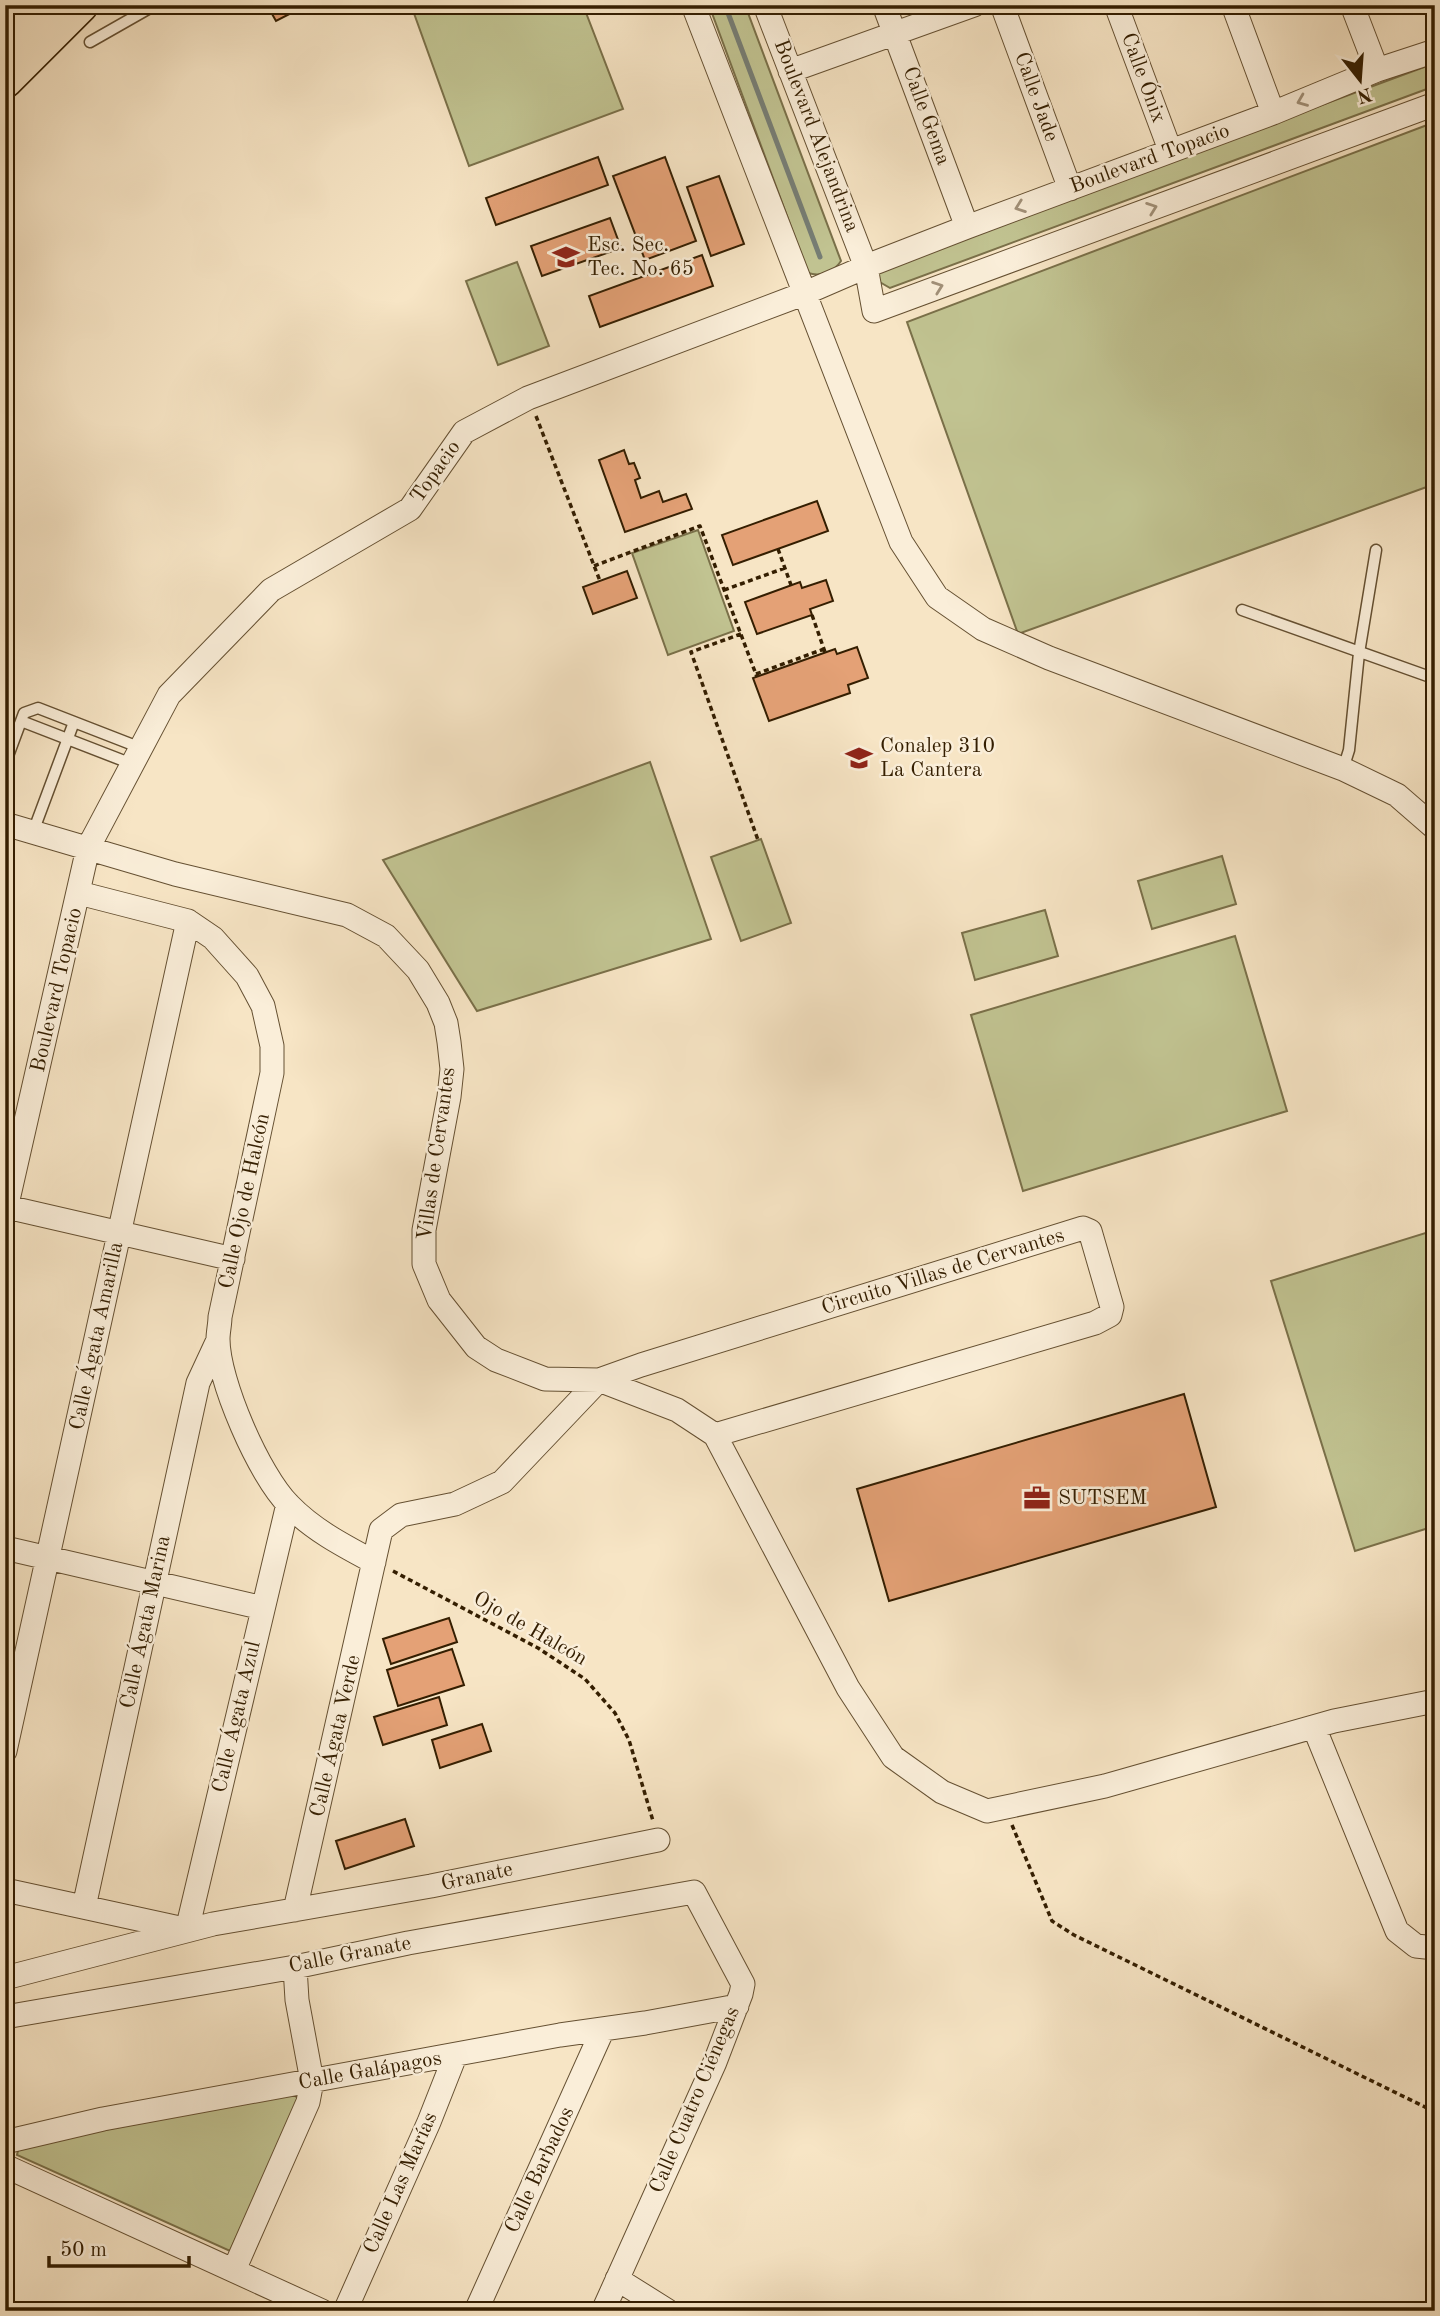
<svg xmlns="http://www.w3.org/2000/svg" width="1440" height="2316" font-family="'Old Standard TT',serif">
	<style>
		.green { fill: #c1c391; stroke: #7a7049; stroke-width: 2 }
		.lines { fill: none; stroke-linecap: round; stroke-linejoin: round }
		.stream { stroke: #767d74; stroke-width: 5 }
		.building { fill: #e4a176; stroke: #341e01; stroke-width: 2 }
		.service-casing { stroke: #655032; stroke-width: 13 }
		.minor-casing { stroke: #655032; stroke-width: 25 }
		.primary-casing { stroke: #341e01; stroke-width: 38 }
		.path { stroke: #341e01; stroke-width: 3.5; stroke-dasharray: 5 3.5; stroke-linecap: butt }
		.service { stroke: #faeed9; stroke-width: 10 }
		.minor { stroke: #faeed9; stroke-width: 23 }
		.primary { stroke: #f7e5c5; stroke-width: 35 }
		.oneway { stroke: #a19078 }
		.labels { text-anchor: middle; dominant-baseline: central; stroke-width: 5; stroke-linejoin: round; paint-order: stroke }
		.street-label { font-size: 21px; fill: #341e01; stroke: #faeed9 }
		.poi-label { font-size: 21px; fill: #341e01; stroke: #faeed9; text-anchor: start }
	</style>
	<rect width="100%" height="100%" fill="#f7e5c5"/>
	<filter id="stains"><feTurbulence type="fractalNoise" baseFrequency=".00286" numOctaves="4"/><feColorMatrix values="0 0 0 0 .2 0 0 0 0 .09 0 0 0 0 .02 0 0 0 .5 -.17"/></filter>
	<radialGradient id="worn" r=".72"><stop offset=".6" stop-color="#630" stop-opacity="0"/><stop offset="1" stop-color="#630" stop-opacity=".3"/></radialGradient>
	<path class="green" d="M411,5H583L623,109L469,166Z
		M709,5H745L841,261C834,272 821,277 808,273Z
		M1435,63V86L890,288L878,281V275L882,268Z
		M1435,122V484L1018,634L907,322Z
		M517,262L549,346L498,365L466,281Z
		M698,530L734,631L668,655L632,553Z
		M650,762L711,939L477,1011L383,860Z
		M761,839L791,923L741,941L711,857Z
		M1222,856L1236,904L1152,929L1138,881Z
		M1045,910L1058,956L975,980L962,933Z
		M1235,936L1287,1111L1023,1191L971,1015Z
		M1435,1230V1526L1355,1551L1271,1281Z
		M294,2094L299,2100L230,2251L17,2155L19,2146Z"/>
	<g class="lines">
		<path class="stream" d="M725,5L820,257"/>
	</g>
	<path class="building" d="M267,5H307L276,21Z
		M598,157L608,185L496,225L486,198Z
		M665,157L696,241L645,260L613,176Z
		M719,176L744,244L711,256L687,187Z
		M610,218L621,248L542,276L531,246Z
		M702,255L713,286L600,327L589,296Z
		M624,450L629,464L634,463L640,478L635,480L641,498L659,491L663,502L686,494L692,509L625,532L599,460Z
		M817,501L828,531L733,565L722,535Z
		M627,571L637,598L593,614L583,587Z
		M826,580L833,601L810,609L812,615L757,634L745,602L800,582L802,588Z
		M857,647L868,678L848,685L850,693L769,721L753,678L835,649L837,654Z
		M1184,1394L1216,1507L889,1601L857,1489Z
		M449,1618L457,1642L391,1664L383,1639Z
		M452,1649L464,1685L398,1706L387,1670Z
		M439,1697L447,1725L383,1745L374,1717Z
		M482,1724L491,1751L440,1768L432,1740Z
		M405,1819L414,1846L345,1869L336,1841Z"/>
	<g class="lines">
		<defs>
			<path id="service" d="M90,42L155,5
				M1242,610L1433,678
				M21,721L132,764
				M5,764L24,713L38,708L141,748
				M1343,769L1349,750L1359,653L1376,550
				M33,832L74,722"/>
			<path id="minor" d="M693,5L901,542L937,597L983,629L1049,658L1343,769L1397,795L1435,828
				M765,5L866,267L874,311L1435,104
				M884,5L967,227
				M1002,5L1070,189
				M1116,5L1170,150
				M1233,5L1273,113
				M1352,5L1377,70
				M790,71L974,5
				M5,824L175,874L347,915L386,936L418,970L438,1003L446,1023L449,1042L452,1069L449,1097L424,1230V1264L439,1300L476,1347L496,1360L545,1379L599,1380L677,1410L715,1435L848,1688L893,1757L942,1792L987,1811L1105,1786L1334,1721L1435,1701
				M79,893L188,921L213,938L247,976L263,1006L272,1046V1073L220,1317C220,1324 218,1332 218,1339C218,1381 259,1475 289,1505C313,1530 344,1546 374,1562
				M7,1207L233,1259
				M5,1213L88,848L169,695L271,590L410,509L464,432L528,398L803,294L877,262L967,227L1273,113L1377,70L1435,51
				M5,1548L263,1608
				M1314,1727L1397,1931L1416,1946L1435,1948
				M5,1751L188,921
				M5,1890L184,1929
				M84,1907L198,1383L218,1340
				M295,1910L381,1530L401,1515L455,1504L502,1482L599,1380L641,1365L1083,1228L1090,1231L1112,1307L1110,1315L1095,1323L715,1435
				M187,1930L288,1504
				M5,1978L213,1924L431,1886L658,1840
				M5,2017L295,1967L408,1943L694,1892L743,1984L741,1994L715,2062L603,2311
				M5,2142L103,2119L560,2035L645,2023L737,2006
				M5,2166L322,2311
				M234,2270L308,2102L312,2081L297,2000L295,1967
				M617,2279L668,2311
				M345,2311L429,2122L455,2056
				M476,2311L603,2029"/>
			<path id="primary" d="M5,35L35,5
				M5,80L80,5"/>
		</defs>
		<use href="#service" class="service-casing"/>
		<use href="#minor" class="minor-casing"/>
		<use href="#primary" class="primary-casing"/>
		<path class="path" d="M536,416L600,581
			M778,549L791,585
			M594,566L700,526L757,677
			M724,590L785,568
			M812,615L825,652
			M741,634L691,652L758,840
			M756,674L824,649
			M393,1571L538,1648L585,1679L615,1713L629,1740L653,1821
			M1012,1825L1052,1921L1074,1935L1425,2107L1435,2115"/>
		<use href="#service" class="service"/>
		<use href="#minor" class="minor"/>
		<use href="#primary" class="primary"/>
	</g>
	<defs><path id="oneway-chevron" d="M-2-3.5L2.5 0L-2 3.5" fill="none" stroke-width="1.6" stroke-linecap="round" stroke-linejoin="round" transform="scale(1.75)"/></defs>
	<g class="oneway">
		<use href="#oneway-chevron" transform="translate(1302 101) rotate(158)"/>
		<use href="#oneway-chevron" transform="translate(1020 207) rotate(160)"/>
		<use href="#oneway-chevron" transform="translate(1152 208) rotate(-20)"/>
		<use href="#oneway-chevron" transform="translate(938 287) rotate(-20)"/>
	</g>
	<defs>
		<symbol id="school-bare" viewBox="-9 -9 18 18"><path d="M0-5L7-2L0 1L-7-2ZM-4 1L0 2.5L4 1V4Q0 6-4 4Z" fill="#8f2418" stroke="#faeed9" stroke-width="2.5" paint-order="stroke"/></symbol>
		<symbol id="university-bare" viewBox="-9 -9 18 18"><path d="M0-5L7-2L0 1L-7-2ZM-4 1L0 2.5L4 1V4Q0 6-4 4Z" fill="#8f2418" stroke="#faeed9" stroke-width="2.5" paint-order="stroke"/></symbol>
		<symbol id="office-bare" viewBox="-9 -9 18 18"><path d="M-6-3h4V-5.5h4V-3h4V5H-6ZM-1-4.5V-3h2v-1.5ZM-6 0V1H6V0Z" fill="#8f2418" stroke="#faeed9" stroke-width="2.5" paint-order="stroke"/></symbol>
	</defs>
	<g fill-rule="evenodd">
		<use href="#school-bare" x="547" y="238" width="38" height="38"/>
		<use href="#university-bare" x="840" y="739" width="38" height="38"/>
		<use href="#office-bare" x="1018" y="1479" width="38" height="38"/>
	</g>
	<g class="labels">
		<g class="street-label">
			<text transform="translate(1143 78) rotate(70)">Calle Ónix</text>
			<text transform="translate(1036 97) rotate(70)">Calle Jade</text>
			<text transform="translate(926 116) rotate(70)">Calle Gema</text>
			<text transform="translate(816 136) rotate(69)">Boulevard Alejandrina</text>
			<text transform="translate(1150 159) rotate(-20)">Boulevard Topacio</text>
			<text transform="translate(436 472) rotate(-55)">Topacio</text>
			<text transform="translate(57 990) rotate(-77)">Boulevard Topacio</text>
			<text transform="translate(437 1154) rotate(-82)">Villas de Cervantes</text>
			<text transform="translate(245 1201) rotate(-78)">Calle Ojo de Halcón</text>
			<text transform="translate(943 1272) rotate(-17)">Circuito Villas de Cervantes</text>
			<text transform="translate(97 1336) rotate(-78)">Calle Ágata Amarilla</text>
			<text transform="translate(146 1622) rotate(-78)">Calle Ágata Marina</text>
			<text transform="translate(530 1629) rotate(30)">Ojo de Halcón</text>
			<text transform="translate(237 1717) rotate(-77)">Calle Ágata Azul</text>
			<text transform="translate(336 1736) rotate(-77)">Calle Ágata Verde</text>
			<text transform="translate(477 1877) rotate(-12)">Granate</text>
			<text transform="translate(350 1955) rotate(-11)">Calle Granate</text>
			<text transform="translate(370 2071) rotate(-10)">Calle Galápagos</text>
			<text transform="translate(695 2100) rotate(-67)">Calle Cuatro Ciénegas</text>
			<text transform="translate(540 2170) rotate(-65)">Calle Barbados</text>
			<text transform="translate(401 2183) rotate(-66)">Calle Las Marías</text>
		</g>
		<g class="poi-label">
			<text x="587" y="245">Esc. Sec.<tspan x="587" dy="24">Tec. No. 65</tspan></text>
			<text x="880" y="746">Conalep 310<tspan x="880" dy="24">La Cantera</tspan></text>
			<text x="1058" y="1498">SUTSEM</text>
		</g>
	</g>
	<rect width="1440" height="2316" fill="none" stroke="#f7e5c5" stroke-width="28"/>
	<rect x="7" y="7" width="1426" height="2302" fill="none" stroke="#341e01" stroke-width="3.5"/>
	<rect x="14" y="14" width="1412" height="2288" fill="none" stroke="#341e01" stroke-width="2"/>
	<g transform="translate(1360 80) rotate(163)" stroke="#faeed9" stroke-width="5" paint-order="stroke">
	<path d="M0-5L12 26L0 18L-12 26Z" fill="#341e01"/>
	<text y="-10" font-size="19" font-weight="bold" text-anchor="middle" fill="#341e01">N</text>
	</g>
	<path d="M49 2256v10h140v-10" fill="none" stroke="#341e01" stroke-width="3.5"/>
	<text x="60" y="2256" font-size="21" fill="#341e01" stroke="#faeed9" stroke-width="5" paint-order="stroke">50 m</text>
	<rect width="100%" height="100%" filter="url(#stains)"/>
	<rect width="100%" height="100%" fill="url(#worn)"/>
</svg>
